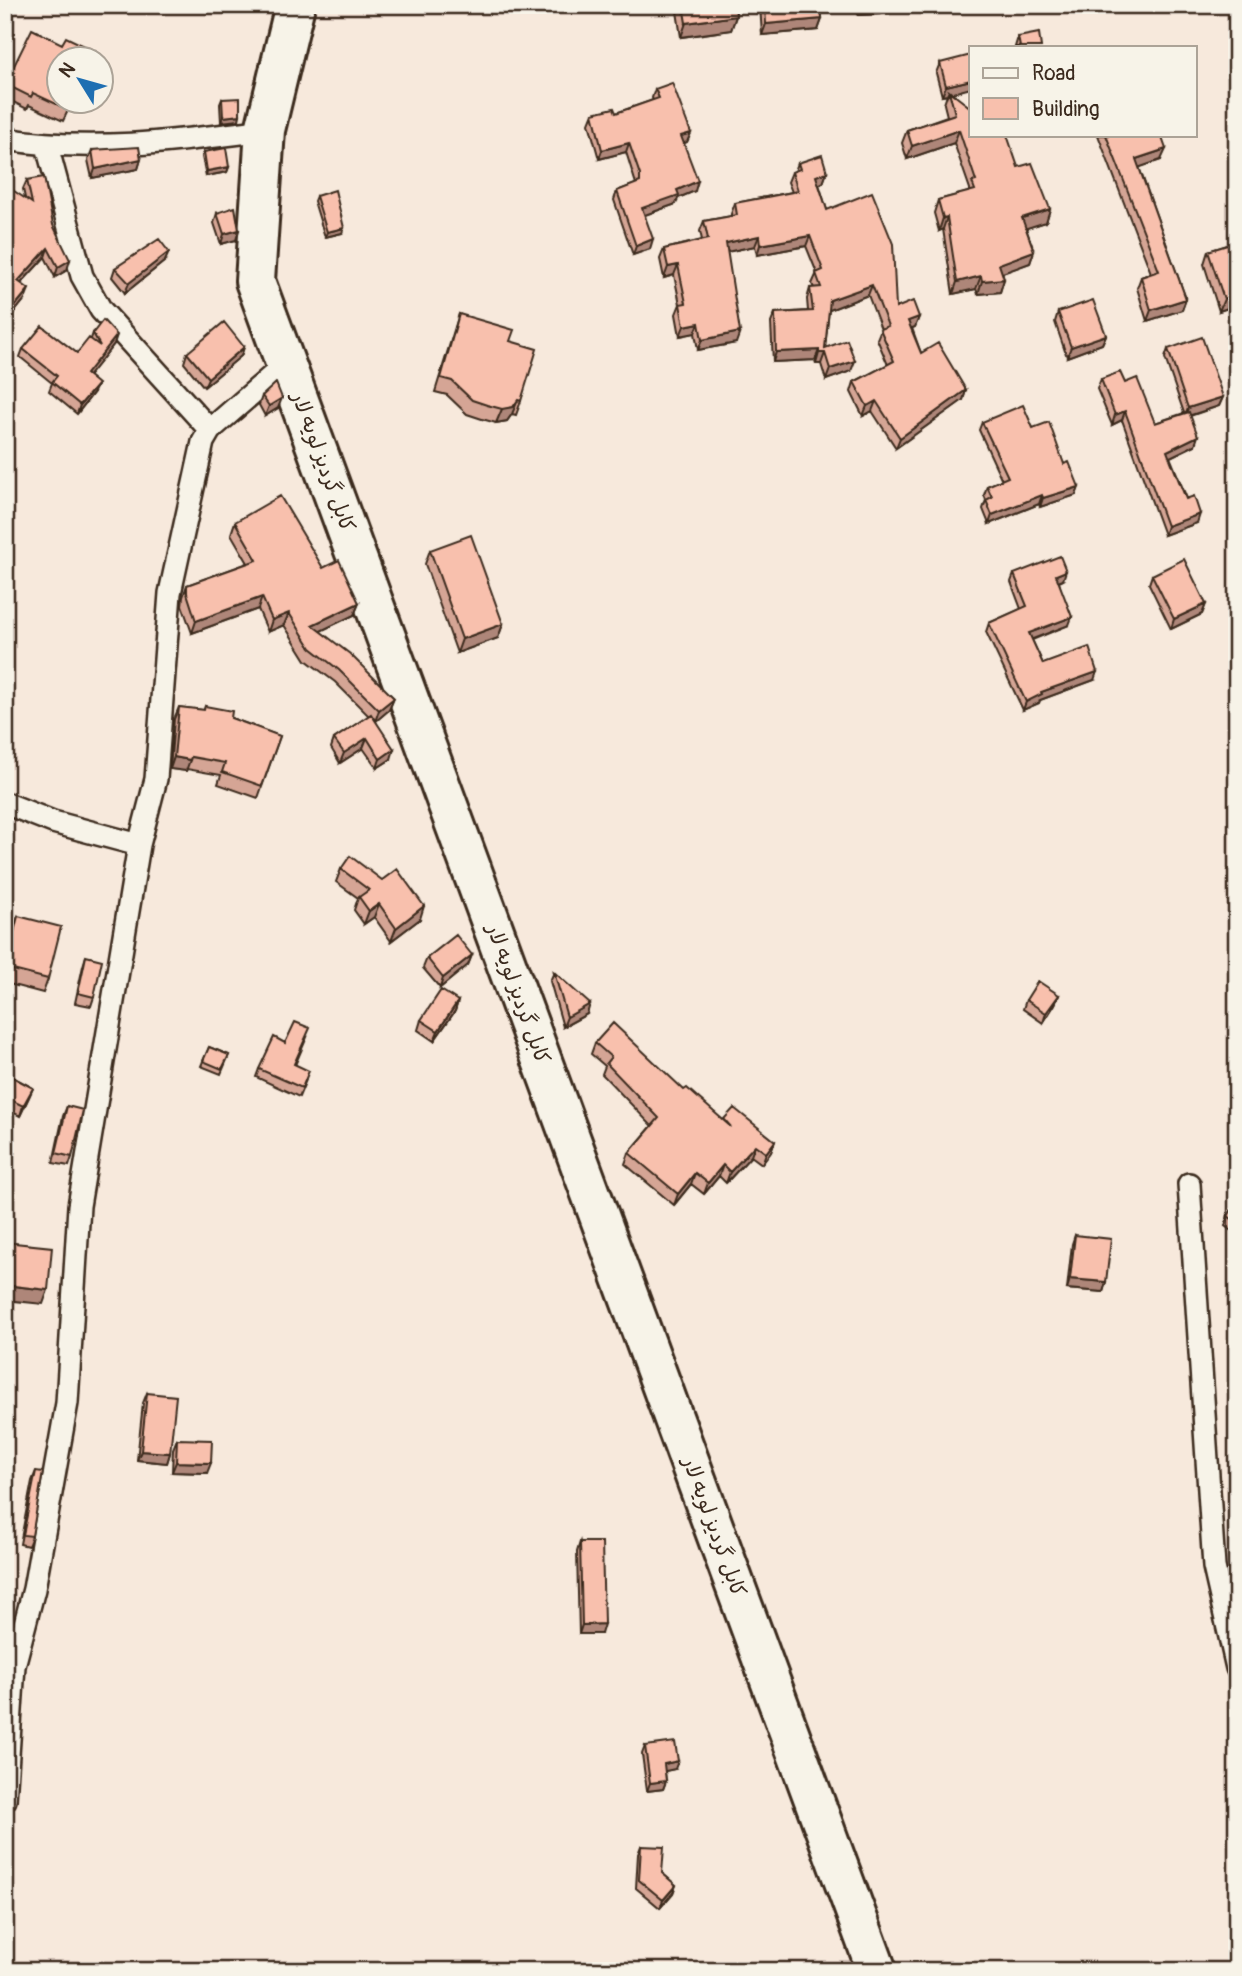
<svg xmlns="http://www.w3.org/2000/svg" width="1242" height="1976" font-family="Pangolin,'Playpen Sans Arabic',sans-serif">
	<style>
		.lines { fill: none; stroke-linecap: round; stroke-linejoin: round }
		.street-casing { stroke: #3b2a1e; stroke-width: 26 }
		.highway-casing { stroke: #3b2a1e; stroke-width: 44 }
		.street { stroke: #f7f3e8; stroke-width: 21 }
		.highway { stroke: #f7f3e8; stroke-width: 38 }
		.wall { fill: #d5a595; stroke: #3b2a1e; stroke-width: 2 }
		.shaded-wall { fill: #ae8679; stroke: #3b2a1e; stroke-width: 2 }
		.building { fill: #f8c0ad; stroke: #3b2a1e; stroke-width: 2 }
		.labels { text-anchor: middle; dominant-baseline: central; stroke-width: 7; stroke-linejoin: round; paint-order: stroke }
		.street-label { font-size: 21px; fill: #3b2a1e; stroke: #f7f3e8 }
	</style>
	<rect width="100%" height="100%" fill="#f7e9dc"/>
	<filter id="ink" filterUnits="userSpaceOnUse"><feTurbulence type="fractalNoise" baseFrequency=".0143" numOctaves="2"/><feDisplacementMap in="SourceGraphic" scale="14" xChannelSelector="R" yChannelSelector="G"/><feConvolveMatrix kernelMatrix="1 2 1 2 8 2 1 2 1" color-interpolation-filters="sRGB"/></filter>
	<g filter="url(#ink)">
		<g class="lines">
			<defs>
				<path id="street" d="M5,139C92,153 179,141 265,130
					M47,146L82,276L101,310L210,430
					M5,803L53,822L139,845
					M1189,1184L1214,1567L1237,1668
					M5,1800L14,1666L34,1589L67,1403L79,1206L139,845L156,779L170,593L203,442L210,430L287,363"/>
				<path id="highway" d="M295,5L265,130L255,281L877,1971"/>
			</defs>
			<use href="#street" class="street-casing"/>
			<use href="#highway" class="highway-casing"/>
			<use href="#street" class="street"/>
			<use href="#highway" class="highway"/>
		</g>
		<path class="wall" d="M676,5H735L736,16L731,30L681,37Z
			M760,5H834L821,7L822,19L818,30L762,35Z
			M858,5H884L881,14L858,15Z
			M1018,37L1041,47H1015Z
			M940,63L952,93L1018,167L1050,209L1046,222L1026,228L1034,251L1030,263L1002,273L1004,279L1000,292L978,294L976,289L953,294L943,229L939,231L934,213L938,200L969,192L970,189L954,143L907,159L902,143L907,130L947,116L944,104L947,95L942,96L936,73Z
			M5,82L72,102L63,121L29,105L27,109L5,98Z
			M655,89L691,133L687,142L684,143L695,191L678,198L676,204L645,215L650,249L633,255L614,200L617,191L636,184L626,152L599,159L589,123L593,113H616L653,100L652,98Z
			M222,99L239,120L221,122L220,104Z
			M1098,135H1161V160L1139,167L1186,299L1182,310L1147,321L1137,288L1141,277L1151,273Z
			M92,150L141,159L138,169L92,178L88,160Z
			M204,152L229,167L227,172L206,176L202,157Z
			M798,163L827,172L823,183L819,184L827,210L896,308L919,317L915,327L912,328L921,353L966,390L963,400L896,448L872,411L863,416L851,392L854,382L888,365L877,339L881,329L868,295L829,310L825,348L851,371L826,380L821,364H816L815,360L773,362L771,323L775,313L808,311L807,299L810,288H814L812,284L817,273L806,246L757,255L755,246L727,252L736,343L698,350L695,333L680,336L676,314L680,304L674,275L664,278L660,259L664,249L702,240L700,231L704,221L731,216V214L735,203L792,192L788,182L792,172L795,171Z
			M27,180L53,225L67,270L55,277L45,257L21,283L25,299L5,324L25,198L23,189Z
			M316,196L342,233L325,237L314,201Z
			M217,213L236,240L221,244L214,223Z
			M1237,242V332L1228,308L1219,311L1204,264L1208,251Z
			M165,261L125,293L112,277L115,268Z
			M1058,312L1106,335L1102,344L1067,357L1055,322Z
			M459,314L510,341L521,401L516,415L512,414L507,421L496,423L482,419L467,414L447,395L435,392Z
			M93,333L114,344L88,376L94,392L77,414L49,391L52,383L20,357L23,349L77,353L91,339Z
			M244,347L241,356L204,387L184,363L187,353Z
			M1168,349L1223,397L1219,406L1190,416L1195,445L1170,457L1197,523L1164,535L1122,420L1112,425L1097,389L1101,379L1125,383L1155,423L1184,413L1165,358Z
			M262,396L278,408L265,416L259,405Z
			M982,422L1033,428L1064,464L1079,487L1076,495L1040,507L1039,504L989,524L983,509L986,500L984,495L987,486L1002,480L979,430Z
			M1237,478V505L1232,490Z
			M235,522L323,568L359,603L354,615L320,631L394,698L389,710L376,721L391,759L377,768L363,748L340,763L331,748L334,739L369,716L335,682L306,660L284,625L268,632L258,609L192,633L182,605L183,597L187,585L248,563L231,534Z
			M430,550L503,624L498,638L457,653L425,564Z
			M1014,574L1063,580L1059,582L1069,625L1032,640L1043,664L1094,680L1040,700L1039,703L1023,710L986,632L989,623L1021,609L1011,582Z
			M1152,575L1206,604L1202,614L1171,629L1149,584Z
			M205,706L231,718L280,736L258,798L218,784L221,775L187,769L186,771L170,769L174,719L179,707L204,710Z
			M341,869L420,919L391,941L374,917L364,924L354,910L358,898L336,882Z
			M18,916L48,979L43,993L5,983V959L13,930Z
			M472,955L468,965L440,988L423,968L427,958Z
			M86,956L94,997L91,1006L75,1003L83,966Z
			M554,972L587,1014L563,1027L550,981Z
			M1059,995L1055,1004L1043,1023L1023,1009L1026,1000Z
			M458,1001L455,1011L434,1041L418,1030L421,1020Z
			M307,1037L295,1065L306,1080L299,1097L256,1077L259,1069L285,1043Z
			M595,1043L684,1090L724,1121L775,1141L771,1152L762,1164L751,1156L726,1183L719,1176L704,1194L691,1184L674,1205L625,1164L629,1153L652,1126L602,1074L605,1066L591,1054Z
			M209,1047L229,1055L221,1074L201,1066Z
			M5,1073L33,1088L20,1116L5,1108Z
			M67,1106L72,1157L69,1166L53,1163L63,1116Z
			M1237,1201V1235L1225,1226L1228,1216Z
			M1075,1235L1106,1282L1103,1292L1067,1289L1072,1244Z
			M147,1393L170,1453L167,1463L137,1460L143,1403Z
			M177,1439L207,1473L172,1472L173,1449Z
			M36,1471L32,1536L28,1546L20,1544L32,1481Z
			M580,1542L601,1634H579L577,1552Z
			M645,1746L675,1769L665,1771L666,1781L663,1789L647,1791L642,1754Z
			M641,1846L662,1873L676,1885L673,1893L660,1908L636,1888L638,1854Z"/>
		<path class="shaded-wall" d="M862,5H884L881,14L858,15Z
			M736,16L731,30L681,37L686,23Z
			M822,19L818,30L762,35L766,24Z
			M971,80V88L949,94V91L947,95L942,96L946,86Z
			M240,115L239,120L221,122L223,117Z
			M959,130L954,143L907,159L912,146Z
			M691,133L687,142L678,146L681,136Z
			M629,143L626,152L599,159L602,150Z
			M1166,149L1161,160L1132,170L1136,159Z
			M141,159L138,169L92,178L95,169Z
			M229,167L227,172L206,176L207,171Z
			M827,172L823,183L813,186L816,176Z
			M698,181L695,191L678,198L676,204L639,217L642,208L677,190Z
			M1050,209L1046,222L1018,231L1022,218Z
			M947,217L943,229L939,231L943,218Z
			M344,228L342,233L325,237L327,232Z
			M239,230L236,240L221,244L224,234Z
			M759,236L755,246L722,253L726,243Z
			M810,236L806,246L757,255L760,245Z
			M653,239L650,249L633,255L636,246Z
			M48,248L45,257L15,290L18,281Z
			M1034,251L1030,263L994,276L999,264Z
			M169,252L165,261L125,293L129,283Z
			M70,260L67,270L55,277L58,267Z
			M678,265L674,275L664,278L668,267Z
			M981,276L976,289L953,294L957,282Z
			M1004,279L1000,292L978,294L982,281Z
			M872,285L868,295L827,311L830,300Z
			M29,289L25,299L5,324V318Z
			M1232,296L1228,308L1219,311L1224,299Z
			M1186,299L1182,310L1147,321L1151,310Z
			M919,317L915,327L905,331L908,321Z
			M699,323L695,333L680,336L684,326Z
			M740,332L736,343L698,350L702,340Z
			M117,335L114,344L83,383L86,374Z
			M1106,335L1102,344L1067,357L1071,347Z
			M244,347L241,356L204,387L208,378Z
			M819,350L815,360L773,362L776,352Z
			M819,353H825L821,364H816Z
			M855,361L851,371L826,380L830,369Z
			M98,384L94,392L77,414L80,405Z
			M966,390L963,400L896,448L900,438Z
			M1223,397L1219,406L1185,417L1188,408Z
			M282,398L278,408L265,416L269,406Z
			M518,400L512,414L507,421L496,423L502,409Z
			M876,401L872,411L863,416L867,406Z
			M1125,411L1122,420L1112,425L1115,415Z
			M1198,436L1195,445L1164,460L1167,451Z
			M1079,487L1076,495L1040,507L1043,498Z
			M1042,495L1039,504L989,524L992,515Z
			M1200,514L1197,523L1164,535L1167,526Z
			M1066,571L1063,580L1053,584L1056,575Z
			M262,597L258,609L192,633L196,621Z
			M359,603L354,615L308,637L312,625Z
			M1206,604L1202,614L1171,629L1174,619Z
			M289,613L284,625L268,632L272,620Z
			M1072,617L1069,625L1025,642L1029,633Z
			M503,624L498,638L457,653L462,639Z
			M1097,672L1094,680L1040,700L1039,703L1023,710L1026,702L1041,692Z
			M394,698L389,710L375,722L379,710Z
			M367,738L363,748L340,763L344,753Z
			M394,749L391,759L377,768L380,759Z
			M174,757L190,760L186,771L170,769Z
			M379,904L374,917L364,924L369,911Z
			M424,906L420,919L391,941L396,928Z
			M472,955L468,965L440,988L443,978Z
			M1059,995L1055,1004L1043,1023L1046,1013Z
			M458,1001L455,1011L434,1041L438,1031Z
			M590,1004L587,1014L563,1027L567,1017Z
			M33,1088L29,1097L20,1116L23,1106Z
			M775,1141L771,1152L762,1164L766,1153Z
			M755,1145L751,1156L726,1183L730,1172Z
			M723,1165L719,1176L704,1194L708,1183Z
			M695,1173L691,1184L674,1205L678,1194Z
			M1070,1279L1106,1282L1103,1292L1067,1289Z
			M5,1285L48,1290L43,1304L5,1300Z
			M141,1451L170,1453L167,1463L137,1460Z
			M176,1462L211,1463L207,1473L172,1472Z
			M604,1624L601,1634H579L582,1625Z
			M678,1761L675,1769L661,1772L664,1764Z
			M666,1781L663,1789L647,1791L650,1783Z
			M676,1885L673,1893L660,1908L663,1900Z"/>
		<path class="building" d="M683,5H735L736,16L686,23Z
			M765,5H821L822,19L766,24Z
			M32,29L62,44L66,37L95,51L91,60H60V102H71L67,109L33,93L31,97L5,84Z
			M1039,33L1041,47H1020L1018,37Z
			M971,55V80L946,86L940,63Z
			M672,83L691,133L681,136L698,181L677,190L679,195L642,208L653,239L636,246L617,191L640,182V175L629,143L602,150L593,113L614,108L616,113L659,98L655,89Z
			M949,91L971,108V135H1007L1018,167L1032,163L1050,209L1022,218L1034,251L999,264L1004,279L982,281L981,276L957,282L947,217L943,218L938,200L975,190L972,182L976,181L959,130L912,146L907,130L955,114Z
			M240,98V115L223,117L222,99Z
			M1106,135H1161L1166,149L1136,159L1186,299L1151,310L1141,277L1159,271Z
			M139,147L141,159L95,169L92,150Z
			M226,148L229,167L207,171L204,152Z
			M822,155L827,172L816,176L827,210L872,192L893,244L896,308L913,301L919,317L908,321L921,353L938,343L966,390L900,438L876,401L867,406L854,382L894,361L880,329L888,326L872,285L830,300L825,348L847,340L855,361L830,369L825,353H819V350L776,352L775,313L813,311L810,288L821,287L816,273L823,270L810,236L760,245L759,236L726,243L740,332L702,340L699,323L684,326L680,304L686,303L678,265L668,267L664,249L708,239L704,221L737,215L735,203L798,191L792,172L800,169L798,163Z
			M44,177L53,225L70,260L58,267L48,248L18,281L29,289L5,318V191L8,187L32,203L27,180Z
			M335,190L344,228L327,232L316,196Z
			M235,207L239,230L224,234L217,213Z
			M159,239L169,252L129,283L115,268Z
			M1237,242V307L1232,296L1224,299L1208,251Z
			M1093,300L1106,335L1071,347L1058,312Z
			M459,314L514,330L510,341L537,349L521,401L518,400L513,407L502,409L487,405L472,400L452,381L441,378Z
			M103,320L117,335L86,374L98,384L80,405L52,382L57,376L23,349L42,326L77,353L89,338L100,346L93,333Z
			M224,322L244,347L208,378L187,353Z
			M1202,337L1223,397L1188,408L1168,349Z
			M1120,372L1125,383L1137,378L1155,423L1189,412L1198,436L1167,451L1186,499L1194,496L1200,514L1167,526L1125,411L1115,415L1101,379Z
			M276,383L282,398L269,406L262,396Z
			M1023,405L1033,428L1049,422L1064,464L1069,462L1079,487L1043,498L1042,495L992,515L986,500L992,497L987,486L1008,477L982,422Z
			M280,496L323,568L339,560L359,603L312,625L350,654L394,698L379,710L339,670L311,648L289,613L272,620L262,597L196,621L187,593V585L257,560L235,522Z
			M471,535L503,624L462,639L430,550Z
			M1060,556L1066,571L1056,575L1072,617L1029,633L1043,664L1089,647L1097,672L1041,692L1042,694L1026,702L989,623L1027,606L1014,574Z
			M1184,559L1206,604L1174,619L1152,575Z
			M205,706L232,711L231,718L280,736L262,786L222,772L225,763L191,757L190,760L174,757L179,707L204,710Z
			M371,714L394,749L380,759L367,738L344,753L334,739Z
			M350,856L382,880L397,869L424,906L396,928L379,904L369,911L359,897L369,890L341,869Z
			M18,916L61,927L48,979L5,968Z
			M456,935L472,955L443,978L427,958Z
			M86,956L102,960L94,997L78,993Z
			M554,972L590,1004L567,1017Z
			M1038,981L1059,995L1046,1013L1026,1000Z
			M441,990L458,1001L438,1031L421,1020Z
			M295,1022L310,1028L294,1064L309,1071L302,1088L259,1069L274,1037L285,1043Z
			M613,1023L684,1090L687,1088L731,1127L724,1119L734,1108L775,1141L766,1153L755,1145L730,1172L723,1165L708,1183L695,1173L678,1194L629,1153L659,1118L606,1063L611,1057L595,1043Z
			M209,1047L229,1055L222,1069L203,1061Z
			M5,1073L33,1088L23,1106L5,1097Z
			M67,1106L83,1110L72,1157L56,1153Z
			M1237,1201V1223L1228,1216Z
			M1075,1235L1111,1239L1106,1282L1070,1279Z
			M5,1242L52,1247L48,1290L5,1285Z
			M147,1393L176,1396L170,1453L141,1451Z
			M177,1439L212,1440L211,1463L176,1462Z
			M36,1471L43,1472L32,1536L23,1535Z
			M580,1542H602L604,1624L582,1625Z
			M675,1742L678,1761L664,1764L666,1781L650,1783L645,1746Z
			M641,1846L664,1847L662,1873L676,1885L663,1900L639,1880Z"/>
	</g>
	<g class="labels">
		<g class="street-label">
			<text transform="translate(323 462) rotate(70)">کابل گردیز لویه لار</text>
			<text transform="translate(518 994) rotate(70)">کابل گردیز لویه لار</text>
			<text transform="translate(714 1527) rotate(70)">کابل گردیز لویه لار</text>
		</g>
	</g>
	<rect width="1242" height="1976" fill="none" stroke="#f7f3e8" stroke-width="28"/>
	<rect x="14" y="14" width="1214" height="1948" fill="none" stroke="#3b2a1e" stroke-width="2.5" filter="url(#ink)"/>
	<rect x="969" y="46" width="228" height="91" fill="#f7f3e8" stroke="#aca397" stroke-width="2"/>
	<rect x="983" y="68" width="35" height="10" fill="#f7f3e8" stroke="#aca397" stroke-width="2"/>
	<text x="1032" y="80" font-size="21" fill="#3b2a1e">Road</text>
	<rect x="983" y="98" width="35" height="21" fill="#f8c0ad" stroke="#aca397" stroke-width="2"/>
	<text x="1032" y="116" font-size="21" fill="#3b2a1e">Building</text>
	<g transform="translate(80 80) rotate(307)"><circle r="33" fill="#f7f3e8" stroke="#aca397" stroke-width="2"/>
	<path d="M0-5L12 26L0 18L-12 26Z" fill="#1f6fb2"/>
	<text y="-10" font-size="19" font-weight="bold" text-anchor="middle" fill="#3b2a1e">N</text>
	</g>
</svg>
